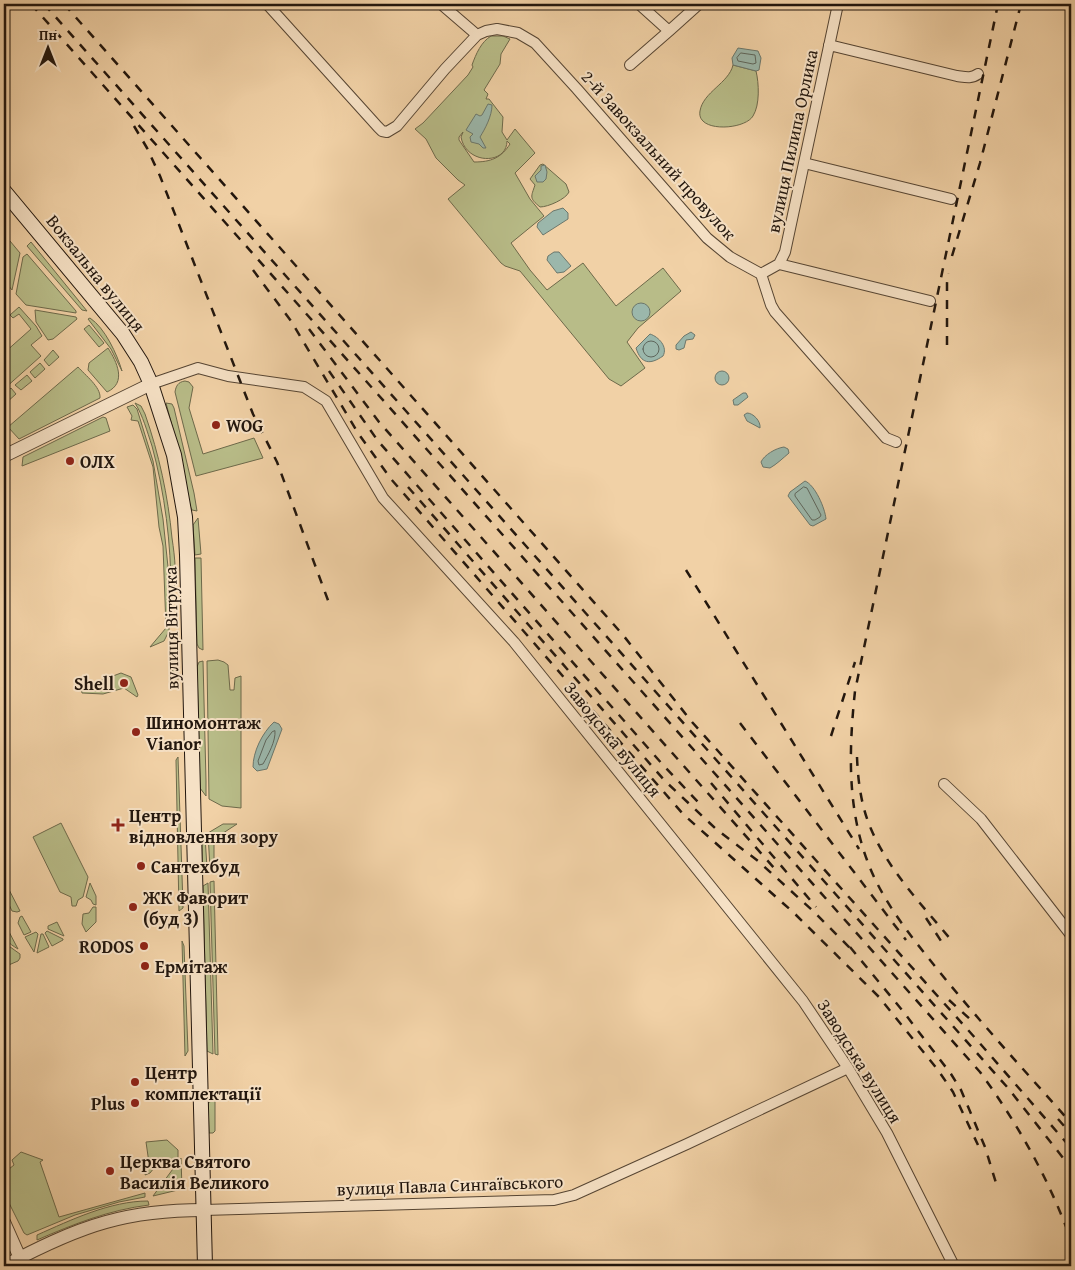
<svg xmlns="http://www.w3.org/2000/svg" width="1075" height="1270" font-family="'Gentium Book Plus',serif">
	<style>
		.green { fill: #b8bc88; stroke: #6d694a; fill-rule: evenodd }
		.water { fill: #9bb7ab; stroke: #6b776c }
		.lines { fill: none; stroke-linecap: round; stroke-linejoin: round }
		.shore { stroke: #5e665c; stroke-width: 1 }
		.minor-casing { stroke: #564533; stroke-width: 12 }
		.tertiary-casing { stroke: #564533; stroke-width: 14 }
		.secondary-casing { stroke: #22160d; stroke-width: 16 }
		.minor { stroke: #f6e1c5; stroke-width: 10 }
		.tertiary { stroke: #f6e1c5; stroke-width: 12 }
		.secondary { stroke: #f6e1c5; stroke-width: 14 }
		.rail { stroke: #22160d; stroke-width: 2.5; stroke-dasharray: 9 9; stroke-linecap: butt }
		.poi-dot { fill: #8f2418; stroke: #f6e1c5; stroke-width: 2 }
		.labels { text-anchor: middle; dominant-baseline: central; stroke-width: 4; stroke-linejoin: round; paint-order: stroke }
		.street-label { font-size: 18px; fill: #22160d; stroke: #f6e1c5 }
		.poi-label { font-size: 18px; font-weight: bold; fill: #22160d; stroke: #f6e1c5; text-anchor: start }
	</style>
	<rect width="100%" height="100%" fill="#f1d1a6"/>
	<filter id="stains"><feTurbulence type="fractalNoise" baseFrequency=".004" numOctaves="4"/><feColorMatrix values="0 0 0 0 .2 0 0 0 0 .09 0 0 0 0 .02 0 0 0 .5 -.17"/></filter>
	<radialGradient id="worn" r=".72"><stop offset=".6" stop-color="#630" stop-opacity="0"/><stop offset="1" stop-color="#630" stop-opacity=".3"/></radialGradient>
	<path class="green" d="M491,36H503L510,39L501,54L500,64L484,90L488,94L486,99H489L503,117L502,132L507,140L515,129L535,153L515,173L530,199L544,216L511,243L530,270L547,290L583,263L616,306L663,268L681,291L638,328L627,342L645,368L621,386L609,379L520,271L505,266L501,263L448,199L465,185L458,180L436,158L426,139L415,129L423,123L468,75L473,67L472,65C476,54 481,42 491,36ZM463,132L461,137C466,165 507,165 507,141L510,144C501,158 491,162 474,162L459,140V137Z
		M733,65L756,71C759,83 760,105 753,116C745,130 696,133 700,111C703,92 729,83 733,65Z
		M543,164L566,184L569,192C566,199 548,207 540,207C529,198 531,197 535,185L530,179L540,165Z
		M10,241L20,253L12,290L4,280V246Z
		M31,242L87,311L82,310L27,246Z
		M27,254L76,311V313L26,305L16,294L23,257Z
		M19,307L36,326L42,336L31,345L41,356L4,389V353L31,329L19,314L13,318L10,315Z
		M35,310L76,317L77,319L53,339L48,340L36,322Z
		M90,318C105,328 117,354 122,371L111,349L88,319Z
		M89,325L104,343L99,347L84,329Z
		M108,348C117,362 127,383 107,392L88,370L89,363Z
		M53,350L59,357L49,366L44,360Z
		M40,363L45,369L35,378L30,372Z
		M78,367C85,375 101,387 100,398L19,439L8,427Z
		M27,375L32,381L21,390L15,385Z
		M185,381L189,382L193,387L189,408L203,454L254,438L263,458L196,476L175,392C176,386 178,382 185,381Z
		M11,388L16,394L6,403L4,401V395Z
		M135,403L141,406L145,414C159,454 168,496 172,538C175,558 177,577 173,596L171,592C171,543 165,494 152,446C147,431 143,416 135,403Z
		M166,403L172,404L174,408L194,493L197,511L192,510L190,506L183,467Z
		M133,405L137,409L153,461L163,519L168,567L169,631L164,641L150,647L166,628L163,546L159,527L153,467L138,421L131,420L132,416L127,407Z
		M103,417L106,418L110,431L22,466L23,457Z
		M198,518L201,554L195,555L193,525Z
		M195,558H201L203,650L199,648L197,644Z
		M172,653L176,654L177,657L178,684L174,683L173,681Z
		M218,660L224,662L228,665L230,690H234L235,678L241,676V808L222,806L209,799L207,661Z
		M203,661L206,781V796L200,788L197,667L199,662Z
		M121,673L131,677L138,695L137,697L124,688L103,694L82,693L81,688Z
		M178,757L183,905V908L179,911L176,760Z
		M61,823L88,877L83,897L78,900L76,906H72L71,897L60,892L33,837Z
		M223,824H237L214,839V870L210,869L208,833Z
		M205,836L207,868L202,866V843Z
		M4,880L20,911L17,912L12,911L4,894Z
		M214,881L218,1054V1055L215,1054L210,882Z
		M90,883L96,896V905L93,904L91,900L86,897Z
		M208,883L213,1054L207,1051L203,886Z
		M93,907H96V922L86,932L82,924L83,914L89,913Z
		M22,916L31,932L24,935L18,923L20,917Z
		M57,922L64,936L48,929V926Z
		M4,927L7,928L18,949C8,943 3,939 4,927Z
		M47,931L63,939V940L52,946L45,933Z
		M36,932L38,934L34,952L25,937Z
		M41,934H43L49,947L37,953Z
		M182,941L184,946L188,1051L185,1056Z
		M6,944L20,954V958L18,961L4,967V947Z
		M215,1099V1131L213,1133H209L208,1103Z
		M167,1140L178,1150V1158L170,1162L166,1158H162V1161L158,1163L150,1173L145,1175L149,1163L146,1142Z
		M21,1152L43,1160L40,1162L59,1217L145,1193V1197L119,1202L75,1215L27,1235L24,1233L4,1193V1173L14,1165L12,1160Z
		M181,1158L182,1189L153,1196Z
		M148,1201L149,1205C109,1210 74,1224 37,1240V1235C71,1220 110,1201 148,1201Z"/>
	<path class="water" d="M738,48L758,51L761,58L759,70L756,71L733,65L732,58Z
		M488,104L492,105C492,116 485,129 480,137L486,148H483L479,144L471,142L470,137L473,134L466,130L476,114L480,116L482,115Z
		M545,165L547,172L546,179L543,182H537L535,176L541,170V166Z
		M563,208L568,213V219L543,235L537,227L538,223L553,211Z
		M554,252H559L571,266L564,272L557,273L547,260L548,256Z
		M632 312a9 9 0 1 1 18 0a9 9 0 1 1-18 0Z
		M691,332L695,335L693,339L686,340L684,348L679,350L676,349V345L684,336Z
		M650,334C659,337 668,347 663,356C650,365 641,364 636,348Z
		M715 378a7 7 0 1 1 14 0a7 7 0 1 1-14 0Z
		M743,393H746L748,397L738,405H734L733,400Z
		M747,413C753,413 761,421 760,428L747,421L744,415Z
		M784,447L788,449L789,453C783,458 777,464 770,468L763,467L761,462C764,455 776,448 784,447Z
		M805,481C815,485 825,508 826,519L813,526L810,525L788,496L790,492Z
		M274,722L279,724L282,729L267,769L257,771L253,767C253,752 262,733 274,722Z"/>
	<g class="lines">
		<path class="shore" d="M741,53L755,55L756,63L753,64L738,61L737,58Z
			M643 349a8 8 0 1 1 16 0a8 8 0 1 1-16 0Z
			M804,487L807,488L821,515L820,517L815,520H812L795,496V494Z
			M275,731C276,741 268,755 263,764L259,765L258,761L266,740L272,732Z"/>
		<defs>
			<path id="minor" d="M267,4L378,127L382,131L387,132L397,126L445,69L477,35L486,31L497,29L518,33L535,43L577,89L707,238L730,257L761,274L771,305L775,312L886,438L896,442
				M441,4L477,35
				M639,4L669,31L699,4
				M829,45L957,76C965,77 971,79 978,74
				M630,65L669,31
				M804,163L951,199
				M779,264L930,301
				M761,274L779,264L785,252L838,4
				M151,384L198,368L228,376L304,387L326,401L383,498L514,642L803,1001L848,1068L887,1133L954,1266
				M944,784L981,819L1071,935
				M204,1210L554,1200L574,1195L687,1144L848,1068"/>
			<path id="tertiary" d="M4,456L151,384
				M4,1222L20,1258
				M4,1266C36,1249 70,1232 106,1222C138,1213 171,1210 204,1210"/>
			<path id="secondary" d="M4,191L123,334L141,362L151,384L174,455L185,517L187,555L205,1266"/>
		</defs>
		<use href="#minor" class="minor-casing"/>
		<use href="#tertiary" class="tertiary-casing"/>
		<use href="#secondary" class="secondary-casing"/>
		<use href="#minor" class="minor"/>
		<use href="#tertiary" class="tertiary"/>
		<use href="#secondary" class="secondary"/>
		<path class="rail" d="M31,4L980,1072C1018,1124 1049,1179 1071,1240
			M44,4L1008,1088L1071,1168
			M64,4L623,635L692,722L977,1040L1071,1148
			M998,4L855,691C849,748 847,806 867,860C881,899 909,934 934,965C978,1020 1025,1071 1071,1123
			M134,126L147,148L160,176L253,414L277,462L329,603
			M952,256L980,163L1021,4
			M253,270L291,321L358,433L391,479L683,814L794,913L879,997L938,1070L953,1092L978,1145
			M309,329L379,422L775,869
			M947,345V283L948,273
			M329,371L378,441L663,765L699,803
			M408,487L665,781L716,829L758,861L812,910L854,952
			M686,570L859,849
			M740,723L906,940
			M831,736L855,662
			M857,757C858,781 861,806 871,829C889,871 923,906 952,941
			M711,783L816,907
			M926,918L945,947
			M850,947L902,1010L951,1074L961,1090L985,1147L996,1183
			M949,1000L971,1020
			M1058,1119L1071,1134"/>
	</g>
	<g class="poi-dot">
		<circle cx="216" cy="425" r="5"/>
		<circle cx="70" cy="461" r="5"/>
		<circle cx="124" cy="683" r="5"/>
		<circle cx="136" cy="732" r="5"/>
		<path d="M115.5 817.5h5v5h5v5h-5v5h-5v-5h-5v-5h5z"/>
		<circle cx="141" cy="866" r="5"/>
		<circle cx="133" cy="907" r="5"/>
		<circle cx="144" cy="946" r="5"/>
		<circle cx="145" cy="966" r="5"/>
		<circle cx="135" cy="1082" r="5"/>
		<circle cx="135" cy="1103" r="5"/>
		<circle cx="110" cy="1171" r="5"/>
	</g>
	<g class="labels">
		<g class="street-label">
			<text transform="translate(792 141) rotate(-78)">вулиця Пилипа Орлика</text>
			<text transform="translate(659 155) rotate(48)">2-й Завокзальний провулок</text>
			<text transform="translate(96 273) rotate(51)">Вокзальна вулиця</text>
			<text transform="translate(171 628) rotate(-91)">вулиця Вітрука</text>
			<text transform="translate(613 739) rotate(51)">Заводська вулиця</text>
			<text transform="translate(860 1061) rotate(58)">Заводська вулиця</text>
			<text transform="translate(450 1185) rotate(-2)">вулиця Павла Сингаївського</text>
		</g>
		<g class="poi-label">
			<text x="226" y="425">WOG</text>
			<text x="80" y="461">ОЛХ</text>
			<text x="114" y="683" text-anchor="end">Shell</text>
			<text x="146" y="722">Шиномонтаж<tspan x="146" dy="21">Vianor</tspan></text>
			<text x="129" y="815">Центр<tspan x="129" dy="21">відновлення зору</tspan></text>
			<text x="151" y="866">Сантехбуд</text>
			<text x="143" y="897">ЖК Фаворит<tspan x="143" dy="21">(буд 3)</tspan></text>
			<text x="134" y="946" text-anchor="end">RODOS</text>
			<text x="155" y="966">Ермітаж</text>
			<text x="145" y="1072">Центр<tspan x="145" dy="21">комплектації</tspan></text>
			<text x="125" y="1103" text-anchor="end">Plus</text>
			<text x="120" y="1161">Церква Святого<tspan x="120" dy="21">Василія Великого</tspan></text>
		</g>
	</g>
	<rect width="1075" height="1270" fill="none" stroke="#f1d1a6" stroke-width="20"/>
	<rect x="5" y="5" width="1065" height="1260" fill="none" stroke="#22160d" stroke-width="2.5"/>
	<rect x="10" y="10" width="1055" height="1250" fill="none" stroke="#22160d"/>
	<g transform="translate(48 48)" stroke="#f6e1c5" stroke-width="4" paint-order="stroke">
	<path d="M0-4L9 19L0 12L-9 19Z" fill="#22160d"/>
	<text y="-8" font-size="14" font-weight="bold" text-anchor="middle" fill="#22160d">Пн</text>
	</g>
	<rect width="100%" height="100%" filter="url(#stains)"/>
	<rect width="100%" height="100%" fill="url(#worn)"/>
</svg>
